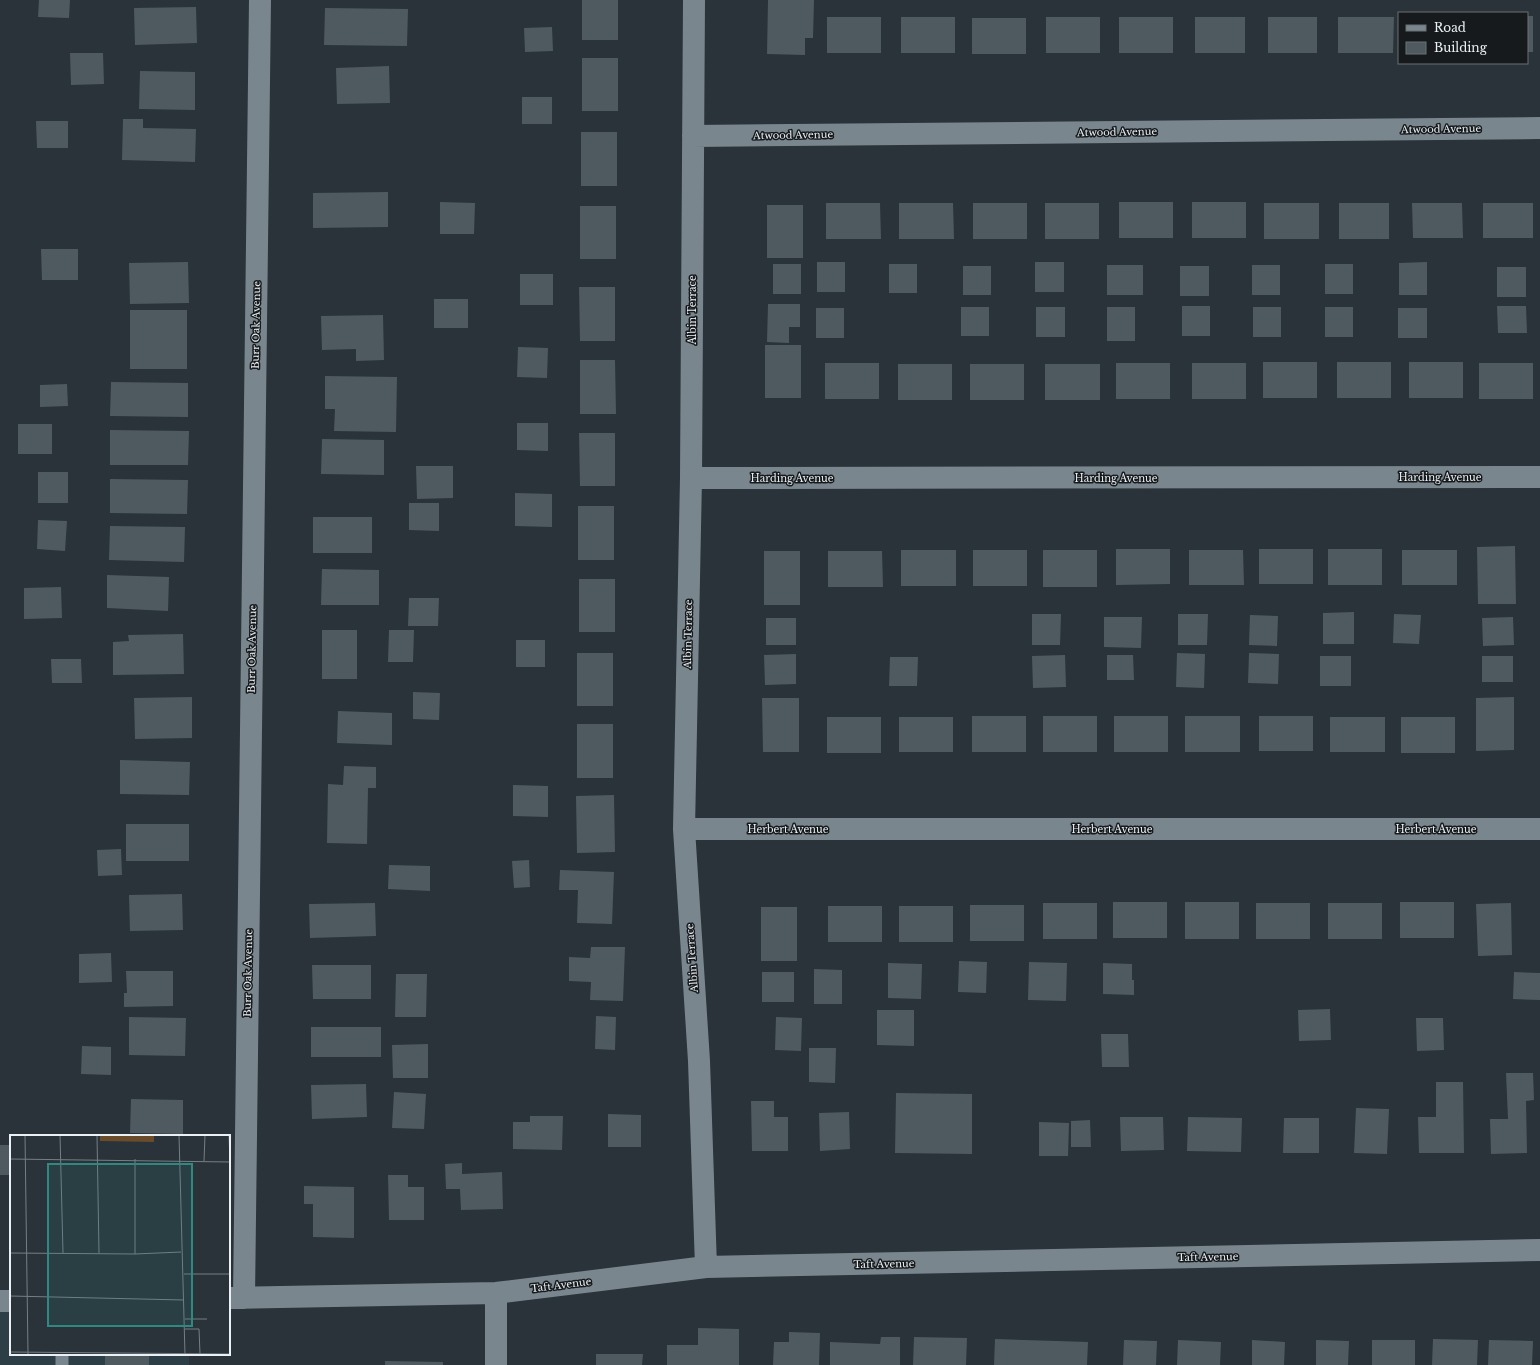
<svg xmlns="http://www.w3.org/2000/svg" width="1540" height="1365" font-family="'Libre Baskerville',serif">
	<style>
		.built { fill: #2d3e47 }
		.building { fill: #4f5a60 }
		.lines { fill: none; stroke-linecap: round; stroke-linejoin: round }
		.lane { stroke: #7a868d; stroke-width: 13 }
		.street { stroke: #7a868d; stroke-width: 22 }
		.labels { text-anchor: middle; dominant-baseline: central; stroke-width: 3; stroke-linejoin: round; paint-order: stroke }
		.street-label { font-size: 10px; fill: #eaf0f4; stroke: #161a1d }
		.inset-road { fill: none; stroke: #767f84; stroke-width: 1 }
		.view { fill: #308882; fill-opacity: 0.15; stroke: #308882; stroke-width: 2 }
		.inset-edge { fill: none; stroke: #eaf0f4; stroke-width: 2 }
	</style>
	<rect width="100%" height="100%" fill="#293339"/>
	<path class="built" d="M0,1307H11V1354H189V1365H0Z"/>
	<path class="building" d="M39,0H70L69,18L38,17Z
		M582,0H618V40H582Z
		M768,0H814L813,38H805V55L767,54Z
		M196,7L197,43L135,45L134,8Z
		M325,8L408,9L407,46L324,45Z
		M1527,16H1533V52H1527Z
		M827,17H881V53H827Z
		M901,17H955V53H901Z
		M1046,17H1100V53H1046Z
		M1119,17H1173V53H1119Z
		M1195,17H1245V53H1195Z
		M1268,17H1317V53H1268Z
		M1338,17H1394L1393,53H1338Z
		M972,18H1026V54H972Z
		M552,27L553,51L525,52L524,28Z
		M70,53H103L104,84L71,85Z
		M582,58H618V111H582Z
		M389,66L390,103L337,104L336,68Z
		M140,71L195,72V110L139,109Z
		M522,97H552V124H522Z
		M123,119H143V128L196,129L195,162L122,160Z
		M36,121H68V148H37Z
		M581,132H617V186H581Z
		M388,192V227L313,228V193Z
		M440,202L475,203L474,234H440Z
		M1119,202H1173V238H1119Z
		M1192,202H1246V238H1192Z
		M826,203H880L881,239H826Z
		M899,203H953L954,239H899Z
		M973,203H1027V239H973Z
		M1045,203H1099V239H1045Z
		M1264,203H1319V239H1264Z
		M1339,203H1389V239H1339Z
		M1412,203H1462L1463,238H1413Z
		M1483,203H1533V238H1483Z
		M767,205H803V258H767Z
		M580,206H616V259H580Z
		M41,249H78V280H42Z
		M188,262L189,303L130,304L129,263Z
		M817,262H845V292H817Z
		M1035,262H1064V292H1035Z
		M1427,262V295H1399V263Z
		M773,264H801V294H773Z
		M889,264H917V293H889Z
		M1325,264H1353V294H1325Z
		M1107,265H1143V295H1107Z
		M1252,265H1280V295H1252Z
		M963,266H991V295H963Z
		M1180,266H1209V296H1180Z
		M1497,267H1526V297H1497Z
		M520,274H553V305H520Z
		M579,287H615V341H580Z
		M434,299H468V328H434Z
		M768,304H800V327H789V343L767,342Z
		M1182,306H1210V336H1182Z
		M1497,306H1526L1527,333H1498Z
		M961,307H989V336H961Z
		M1036,307H1065V337H1036Z
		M1107,307H1135V341H1107Z
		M1253,307H1281V337H1253Z
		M1325,307H1353V337H1325Z
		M816,308H844V338H816Z
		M1398,308H1427V338H1398Z
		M130,310H187V369H130Z
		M383,315L384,360L356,361V349L322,350L321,316Z
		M765,345H801V398H765Z
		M518,347L548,348L547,378L517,377Z
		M580,360H615L616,414H580Z
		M1263,362H1317V398H1263Z
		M1337,362H1391V398H1337Z
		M1409,362H1463V398H1409Z
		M825,363H879V399H825Z
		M1116,363H1170V399H1116Z
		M1192,363H1246V399H1192Z
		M1479,363H1533V399H1479Z
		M898,364H952V400H898Z
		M970,364H1024V400H970Z
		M1045,364H1100V400H1045Z
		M325,376L397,377L396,432L334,431L335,409H325Z
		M111,382L188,383V417L110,416Z
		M67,384L68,406L40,407V385Z
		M517,423H548V451L517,450Z
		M18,424H52V454H18Z
		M110,430L189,431L188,465H110Z
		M579,433H615V486H580Z
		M322,439L384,440V475L321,474Z
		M416,466H453V498L417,499Z
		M38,472H68V503H38Z
		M110,479L188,480L187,514L110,513Z
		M515,493L552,494V527L515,526Z
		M409,503H439V531L409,530Z
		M578,506H614V560H578Z
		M313,517H372V553H313Z
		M38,520L67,521L65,551L37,549Z
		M110,526L185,527L184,562L109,560Z
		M1515,546L1516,604H1478L1477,547Z
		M1116,549H1170V584L1116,585Z
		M1259,549H1313V584H1259Z
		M1328,549H1382V585H1328Z
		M901,550H956V586H901Z
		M973,550H1027V586H973Z
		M1043,550H1097V587H1043Z
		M1189,550H1243L1244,585H1189Z
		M1402,550H1457V585H1402Z
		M764,551H800V605H764Z
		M828,551H882L883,587H828Z
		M322,569L379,570V605H321Z
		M107,575L169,577L168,611L107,608Z
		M579,579H615V632H579Z
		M61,587L62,618L24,619V588Z
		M409,598H439L438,626H408Z
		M1354,612V644H1323V613Z
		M1032,614H1061L1060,645H1032Z
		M1178,614H1208L1207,645H1178Z
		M1394,614L1421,615L1419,644L1393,643Z
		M1250,615L1278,616L1277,646L1249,645Z
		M1104,617H1142L1141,648L1104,647Z
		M1513,617L1514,645L1483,646L1482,618Z
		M766,618H796V645H766Z
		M322,630H357V679H322Z
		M389,630H414L413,662H388Z
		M183,634L184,674L113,675V642L129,641L128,635Z
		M516,640H545V667H516Z
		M577,653H613V706H577Z
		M1177,653L1205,654L1204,688L1176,687Z
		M1249,653L1279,654L1278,684L1248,683Z
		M796,654V684L765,685L764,655Z
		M1065,655L1066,687L1033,688L1032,656Z
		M1107,655H1133L1134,680H1107Z
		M1320,656H1351V686H1320Z
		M1482,656H1513V682H1482Z
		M890,657H918L917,686H889Z
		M51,659H81L82,683H52Z
		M413,692L440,693L439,720L413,719Z
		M192,697V738L135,739L134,698Z
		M1514,697V750L1476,751V698Z
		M762,698H799V752H763Z
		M338,711L392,713V745L337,743Z
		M972,716H1026V752H972Z
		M1043,716H1097V752H1043Z
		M1114,716H1168V752H1114Z
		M1185,716H1240V752H1185Z
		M1259,716H1313V751H1259Z
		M827,717H881V753H827Z
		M899,717H953V752H899Z
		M1330,717H1385V752H1330Z
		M1401,717H1455V753H1401Z
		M577,724H613V778H577Z
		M120,760L190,762L189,795L120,794Z
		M344,766L376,767V788H368L367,844L327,843L328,784L343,785Z
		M513,785L548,786V817L513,816Z
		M614,795L615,852L577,853L576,796Z
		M126,824H189V861H126Z
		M121,849L122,875L98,876L97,850Z
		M529,860L530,887L514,888L512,861Z
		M389,865L430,866V891L388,889Z
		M560,870L614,872L612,924L577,923L578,890H559Z
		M182,894L183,930L130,931L129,895Z
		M1113,902H1167V938H1113Z
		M1185,902H1239V939H1185Z
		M1400,902H1454V938H1400Z
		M375,903L376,936L310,938L309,904Z
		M1043,903H1097V939H1043Z
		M1256,903H1310V939H1256Z
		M1328,903H1382V939H1328Z
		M1511,903L1512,955L1478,956L1476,904Z
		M970,905H1024V941H970Z
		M828,906H882V942H828Z
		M899,906H953V942H899Z
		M761,907H797V961H761Z
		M591,947H625L623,1001L590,1000L591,982L569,981V957L590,958Z
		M111,953L112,982L79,983V954Z
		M959,961L987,962L986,993L958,992Z
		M1029,962L1067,963L1066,1001L1028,1000Z
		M888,963L922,964L921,999L888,998Z
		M1103,963L1132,964V980H1134V995L1103,994Z
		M312,965H371V999H313Z
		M814,969L842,970V1004H814Z
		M126,971H173V1006L124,1007V993H127Z
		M762,972H794V1002H762Z
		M1514,972L1540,973V1000L1513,999Z
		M396,974H427L426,1017H395Z
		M1330,1009L1331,1040L1299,1041L1298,1010Z
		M877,1010H914V1046L877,1045Z
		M596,1016L616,1017L615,1050L595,1049Z
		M129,1017L186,1018L185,1056L129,1055Z
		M776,1017L802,1018L801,1051L775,1050Z
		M1416,1018H1443L1444,1050L1417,1051Z
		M311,1027H381V1057H311Z
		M1101,1034H1128L1129,1067H1102Z
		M428,1044V1078H393L392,1045Z
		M82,1046L111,1047V1075L81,1074Z
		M809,1048H836L835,1083L809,1082Z
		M1506,1073H1533L1534,1100L1526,1101L1527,1153L1491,1154L1490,1119H1508Z
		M1436,1082H1463L1464,1153H1419L1418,1117H1436Z
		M366,1084L367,1117L312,1119L311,1085Z
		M394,1092L426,1094L424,1129L392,1128Z
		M896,1093L972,1094V1154L895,1153Z
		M131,1099L183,1100V1134L130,1133Z
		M751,1101H774V1117H788V1151H752Z
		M1356,1108L1389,1109L1387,1154L1354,1153Z
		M849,1112L850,1149L820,1151L819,1113Z
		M608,1114L641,1115V1147H608Z
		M530,1116H563L562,1150L513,1149V1122H530Z
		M1120,1117H1163L1164,1150L1121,1151Z
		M1188,1117L1242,1118L1241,1152L1187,1151Z
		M1284,1118H1319V1153H1283Z
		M1090,1120L1091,1147H1071V1121Z
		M1039,1122L1069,1123L1068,1156H1039Z
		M0,1145H11V1175H0Z
		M462,1163V1174L502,1172L503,1209L461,1210L460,1189H446L445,1164Z
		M388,1175H408V1187H424V1220H389Z
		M304,1186L354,1187V1238L313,1237V1204H304Z
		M698,1328L739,1329V1365H667V1345H698Z
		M789,1332L820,1333L819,1365H773L774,1342H789Z
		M881,1337H900V1365H830V1342L880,1344Z
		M914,1337L967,1338L966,1365H913Z
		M995,1339L1088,1342L1087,1365H994Z
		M1433,1339L1478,1340L1477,1365H1432Z
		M1124,1340L1157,1341L1156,1365H1123Z
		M1178,1340L1221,1342L1220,1365H1177Z
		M1252,1340L1285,1342L1284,1365H1252Z
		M1316,1340L1349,1341L1348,1365H1316Z
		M1372,1340H1415V1365H1372Z
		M1489,1340L1533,1341L1532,1365H1488Z
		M105,1354H149V1365H105Z
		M596,1354H643L642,1365H596Z
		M385,1361L443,1362V1365H385Z"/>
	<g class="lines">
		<path class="lane" d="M62,1354V1365"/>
		<path class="street" d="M694,0L691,478L684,829L699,1061L706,1267
			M693,136L1540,128
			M691,478L1540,477
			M684,829H1540
			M229,1298L496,1293L706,1267L1540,1250
			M244,1298L260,0
			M0,1301H11
			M496,1365V1293"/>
	</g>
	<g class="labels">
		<g class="street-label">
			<text transform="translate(1441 129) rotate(-1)">Atwood Avenue</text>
			<text transform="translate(1117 132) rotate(-1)">Atwood Avenue</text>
			<text transform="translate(793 135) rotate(-1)">Atwood Avenue</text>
			<text transform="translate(692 310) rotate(-90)">Albin Terrace</text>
			<text transform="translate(256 325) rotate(-89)">Burr Oak Avenue</text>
			<text x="1440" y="477">Harding Avenue</text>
			<text x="792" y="478">Harding Avenue</text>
			<text x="1116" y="478">Harding Avenue</text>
			<text transform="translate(688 634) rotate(-89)">Albin Terrace</text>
			<text transform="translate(252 649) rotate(-89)">Burr Oak Avenue</text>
			<text x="788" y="829">Herbert Avenue</text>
			<text x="1112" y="829">Herbert Avenue</text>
			<text x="1436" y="829">Herbert Avenue</text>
			<text transform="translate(692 958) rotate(-94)">Albin Terrace</text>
			<text transform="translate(248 973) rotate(-89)">Burr Oak Avenue</text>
			<text transform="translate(1208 1257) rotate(-1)">Taft Avenue</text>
			<text transform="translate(884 1264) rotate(-1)">Taft Avenue</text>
			<text transform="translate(561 1285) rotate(-7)">Taft Avenue</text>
		</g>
	</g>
	<g transform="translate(10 1135)">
		<rect width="220" height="220" fill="#293339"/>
		<path d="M90,0H144V7L90,6Z" fill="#6b4c2a"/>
		<path class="inset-road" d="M15,0L18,219M50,0L53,118M87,0L89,118M169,0L175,220M219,0L220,27M0,24L220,27M125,24V119M194,26L195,0M0,118L125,119L171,117M174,139H220M0,161L174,165M175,184H197M175,194H189L190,219M0,217L220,219"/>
		<path class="view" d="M38,29H182V191H38Z"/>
		<rect width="220" height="220" class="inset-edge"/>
	</g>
	<rect x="1398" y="12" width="130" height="52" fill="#161a1d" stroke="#6b7073"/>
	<rect x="1406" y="25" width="20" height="6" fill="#7a868d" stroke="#6b7073"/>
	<text x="1434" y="32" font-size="12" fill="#eaf0f4">Road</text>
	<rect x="1406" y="42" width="20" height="12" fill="#4f5a60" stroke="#6b7073"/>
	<text x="1434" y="52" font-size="12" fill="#eaf0f4">Building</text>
</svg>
